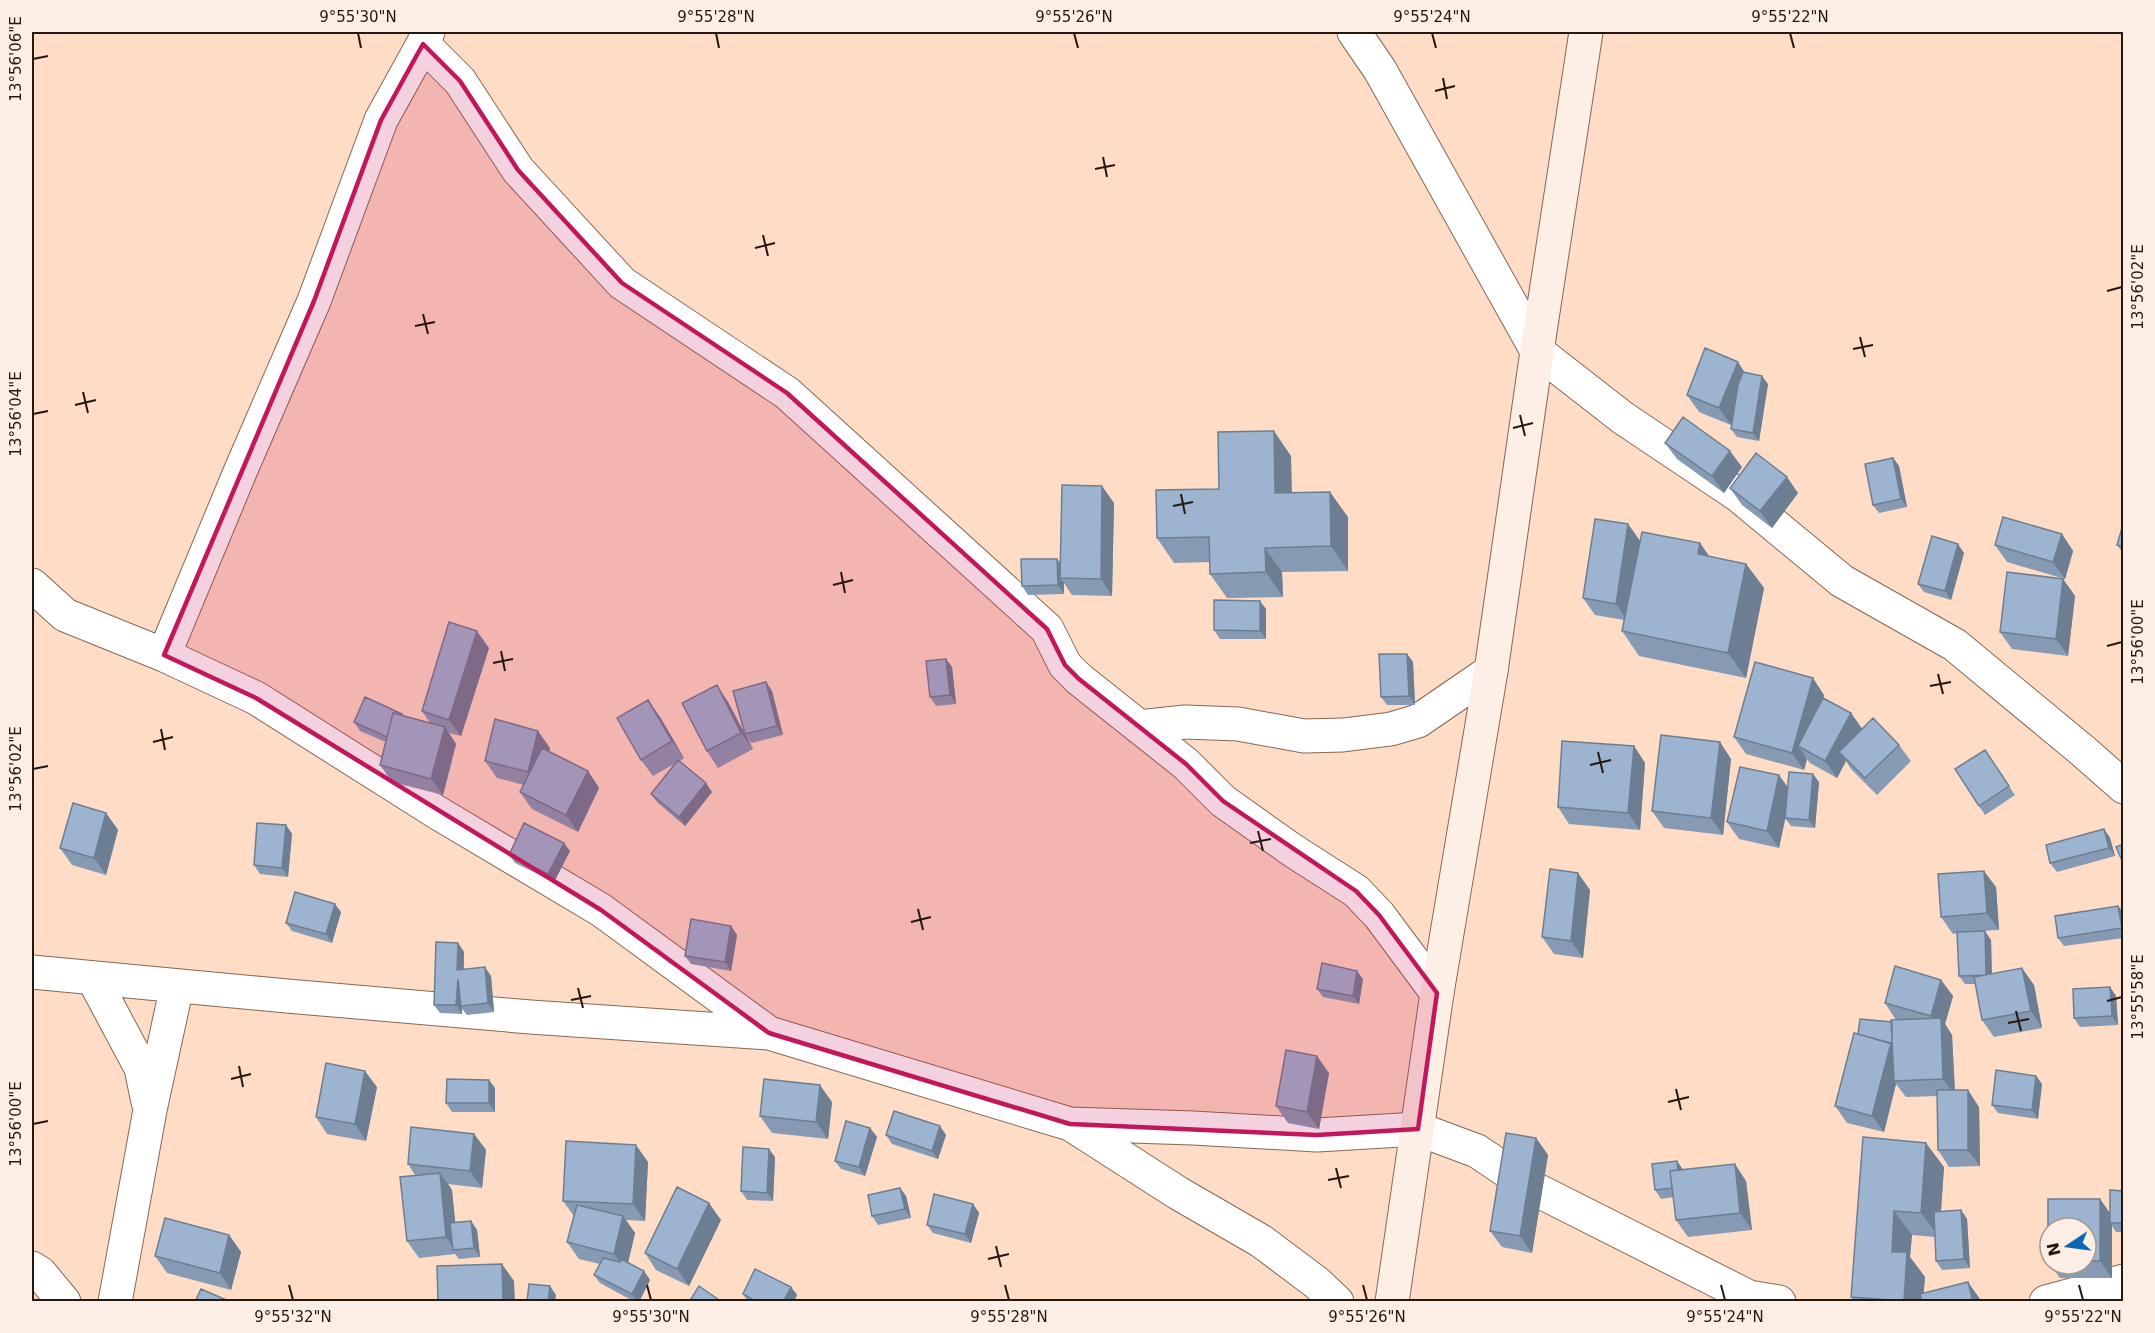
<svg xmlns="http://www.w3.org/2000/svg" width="2155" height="1333" font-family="'DejaVu Sans',sans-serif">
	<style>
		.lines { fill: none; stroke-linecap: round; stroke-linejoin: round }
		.street-casing { stroke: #866854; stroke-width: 35 }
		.secondary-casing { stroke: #866854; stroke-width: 35 }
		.street { stroke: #fff; stroke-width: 33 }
		.secondary { stroke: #feefe6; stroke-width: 33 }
		.wall { fill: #869bb3 }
		.shaded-wall { fill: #6d7e92 }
		.building { fill: #9cb4d0; stroke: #6d7e92; stroke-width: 1.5 }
		.marked { fill: #c2185b; fill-opacity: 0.2; stroke: #c2185b; stroke-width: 4.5; stroke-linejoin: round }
		.ticks { fill: none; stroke: #241810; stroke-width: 2 }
		.neatline { fill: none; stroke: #241810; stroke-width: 2 }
		.ticks-label { font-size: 15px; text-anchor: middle; fill: #241810 }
	</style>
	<rect width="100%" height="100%" fill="#fedcc5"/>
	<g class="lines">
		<defs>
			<path id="street" d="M1354,32L1380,70L1537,351L1623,418L1738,495L1842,581L1955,645L2083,751L2124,787
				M423,44L460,81L518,170L622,283L787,393L1047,629L1065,665L1079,679L1186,764L1223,801L1292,850L1356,891L1379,915L1437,993
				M32,585L65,615L164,655L256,698L438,813L601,910L769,1033
				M164,655L240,472L314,301L381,120L423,44L428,32
				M1139,727L1185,722L1238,724L1304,736L1343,735L1391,729L1418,721L1491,671
				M32,972L287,996L530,1017L769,1033L1070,1124L1193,1128L1317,1135L1418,1129L1477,1151L1529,1186L1749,1297
				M93,978L141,1068L148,1102
				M1072,1125L1178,1193L1261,1241L1317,1283L1337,1302
				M32,1268L40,1273L64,1302
				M115,1302L150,1110L177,986
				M1736,1302L1749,1297L1779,1302
				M2046,1302L2124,1281"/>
			<path id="secondary" d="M1392,1302L1437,993L1491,671L1537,351L1586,32"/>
		</defs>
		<use href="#street" class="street-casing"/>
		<use href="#secondary" class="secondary-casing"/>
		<use href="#street" class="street"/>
		<use href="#secondary" class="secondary"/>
	</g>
	<path class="wall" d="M1745,373L1768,384L1759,441L1737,437L1731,429V425L1699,412L1687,395Z
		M1665,443L1742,467L1724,493L1677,459Z
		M1291,456L1292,493L1348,517V571L1282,572L1283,597L1227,598L1210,574V562L1174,563L1157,538Z
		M1893,458L1899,466L1907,507L1879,513L1873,505Z
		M1730,488L1798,493L1772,528L1742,505Z
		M1114,503L1112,596L1072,595L1064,583V594L1028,595L1022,586L1057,559L1061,563Z
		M2124,521V554L2117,545Z
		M1628,524L1640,541L1638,553L1700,543L1709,556L1746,564L1764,588L1746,678L1639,656L1622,631L1624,620L1595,615L1583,598Z
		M2062,534L2073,551L2065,579L2007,562L1995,545Z
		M1964,553L1951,600L1924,592L1918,584Z
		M2063,579L2075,596L2068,656L2012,649L2000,632Z
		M1266,609V639H1220L1214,630Z
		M489,648L461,736L449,733L456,744L443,795L392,782L380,765L386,742L360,731L354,722L402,714L403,716L430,723L422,711Z
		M1407,654L1413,662L1415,705H1387L1381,697Z
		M946,659L952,667L956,704L936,706L930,697Z
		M766,682L772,691L783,735L751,743L746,736L753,749L718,768L707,751L728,702L744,733Z
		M1824,695L1823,698L1851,713L1862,729L1899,745L1911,761L1877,795L1851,769L1846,761L1837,778L1810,763L1807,759L1804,770L1746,754L1734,737Z
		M660,717L684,758L680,761L712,792L685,826L657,802L651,794L676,763L653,776L641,760Z
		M1634,746L1645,763L1640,830L1569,824L1558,807Z
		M550,748L549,751L588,771L599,788L578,832L532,809L520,792L524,785L497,778L485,761Z
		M1985,750L2015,795L1985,815L1979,806Z
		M1731,759L1723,835L1664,828L1652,811Z
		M1779,775L1788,788L1819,782L1815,828L1791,826L1785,818L1779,848L1739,839L1727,822Z
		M106,813L118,830L106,875L72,865L60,848Z
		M286,825L292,834L288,877L260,874L254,865Z
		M2104,829L2110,838L2115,856L2057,872L2050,863Z
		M570,851L554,882L515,863L509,855Z
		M1996,887L1999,930L1982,931L1991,940L1992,974L2034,985L2042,1028L1994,1037L1982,1020L1976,984H1965L1959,976L1958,933L1953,934L1941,917Z
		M1590,890L1583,958L1554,954L1542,937Z
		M2118,906L2124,913V938L2064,946L2058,938Z
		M341,912L332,943L292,931L286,923Z
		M731,926L737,935L731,971L691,964L685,956Z
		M458,943L464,952V969L491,976L494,1012L467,1015L462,1009V1014L440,1013L434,1005Z
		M1363,979L1359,1004L1323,997L1317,989Z
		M1941,980L1953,996L1945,1024L1952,1035L1955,1090L1979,1107L1980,1166L1949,1167L1938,1150L1937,1096L1906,1097L1896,1084L1884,1132L1847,1123L1835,1106L1892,1022L1896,1020L1885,1003Z
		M2110,987L2116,996L2118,1025L2080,1027L2074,1018Z
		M1329,1073L1319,1129L1288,1123L1276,1106Z
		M2036,1076L2042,1084L2038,1119L1998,1113L1992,1105Z
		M377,1087L366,1141L327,1134L316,1117Z
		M495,1088V1112H452L446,1103Z
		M832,1102L828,1139L772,1133L760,1116Z
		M870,1128L877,1137L865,1176L841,1169L835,1161Z
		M474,1134L486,1150L482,1188L448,1184L452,1190L455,1222L471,1221L477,1230L480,1257L459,1259L455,1254L419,1258L407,1241L415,1175L408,1164Z
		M886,1135H946L938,1159L892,1144Z
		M1863,1137L1944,1167L1941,1212L1961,1210L1967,1219L1970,1268L1942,1270L1936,1261L1935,1237L1912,1235L1910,1257L1925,1277L1923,1293L1980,1299L1981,1302H1854L1851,1297Z
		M1536,1138L1548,1155L1532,1253L1502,1247L1490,1231Z
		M775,1157L773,1201L747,1200L741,1191Z
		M1677,1161L1683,1170L1746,1181L1752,1230L1688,1237L1676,1220L1673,1197L1661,1199L1655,1190Z
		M648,1162L645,1221L626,1220L635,1233L628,1263L644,1271L650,1280L639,1302H635L600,1283L594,1275L600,1264L579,1259L567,1242L574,1216L563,1201Z
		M900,1188L906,1196L911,1218L878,1225L872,1216Z
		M2110,1190L2124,1191V1232H2116L2112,1226V1278H2060L2050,1264H2086V1228H2050V1263L2048,1261V1199H2100L2110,1214Z
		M973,1204L979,1213L971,1243L933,1233L927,1225Z
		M721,1220L689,1286L656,1270L645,1253Z
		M229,1235L241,1252L231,1290L167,1273L155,1256Z
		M791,1287L797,1295L794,1302H748L743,1294Z"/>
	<path class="shaded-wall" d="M1738,362L1749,379L1731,425L1719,408Z
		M1762,376L1768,384L1759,441L1753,433Z
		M1274,431L1291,456L1292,518L1275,493Z
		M1730,451L1742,467L1724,493L1712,476Z
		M1893,458L1899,466L1907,507L1901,499Z
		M1787,477L1798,493L1772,528L1760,511Z
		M1102,486L1114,503L1112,596L1101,579Z
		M1330,492L1348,517V571L1331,546Z
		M1628,524L1640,541L1627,620L1616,604Z
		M2062,534L2073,551L2065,579L2053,562Z
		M1700,543L1717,568L1698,554Z
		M1958,544L1964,553L1951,600L1945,591Z
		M1265,548L1282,572L1283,597L1266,572Z
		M1057,559L1063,567L1060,578L1064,583V594L1058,585Z
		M1746,564L1764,588L1746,678L1728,653Z
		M2063,579L2075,596L2068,656L2056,639Z
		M1260,601L1266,609V639L1260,631Z
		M477,631L489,648L461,736L449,720Z
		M1407,654L1413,662L1415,705L1409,696Z
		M946,659L952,667L956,704L950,695Z
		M1813,678L1824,695L1809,752L1798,746L1807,759L1804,770L1792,753Z
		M766,682L772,691L783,735L777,726Z
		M717,685L728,702L753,749L741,733Z
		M648,700L660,717L684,758L672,741Z
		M1851,713L1863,730L1839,752L1846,761L1837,778L1825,761Z
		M445,727L456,744L443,795L431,779Z
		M538,731L550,748L540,789L528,772Z
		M1720,742L1731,759L1723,835L1711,818Z
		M1634,746L1645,763L1640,830L1628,813Z
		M588,771L599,788L578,832L566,815Z
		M1813,774L1819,782L1815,828L1809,820Z
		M1779,775L1791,792L1779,848L1767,831Z
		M706,783L712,792L685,826L679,817Z
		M106,813L118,830L106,875L94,858Z
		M286,825L292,834L288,877L282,868Z
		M2104,829L2110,838L2115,856L2109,848Z
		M564,843L570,851L554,882L548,874Z
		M1984,871L1996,887L1999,930L1987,913Z
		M1578,873L1590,890L1583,958L1571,941Z
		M335,904L341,912L332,943L326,934Z
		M2118,906L2124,913V930L2122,928Z
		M731,926L737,935L731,971L725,962Z
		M1985,931L1991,940L1992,984L1986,975Z
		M458,943L464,952L463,979L457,970Z
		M485,967L491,976L494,1012L488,1003Z
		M2022,968L2034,985L2042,1028L2031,1011Z
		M1357,971L1363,979L1359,1004L1353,996Z
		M458,979L461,1006L462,1009V1014L456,1005Z
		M1941,980L1953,996L1945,1024L1952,1035L1955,1096L1943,1079L1941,1032L1931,1016Z
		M2110,987L2116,996L2118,1025L2112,1016Z
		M1891,1043L1903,1060L1894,1081L1896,1084L1884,1132L1872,1116Z
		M1317,1056L1329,1073L1319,1129L1307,1112Z
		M365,1071L377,1087L366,1141L355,1124Z
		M2036,1076L2042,1084L2038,1119L2032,1110Z
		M489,1080L495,1088V1112L489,1103Z
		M820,1085L832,1102L828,1139L816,1122Z
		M1968,1090L1979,1107L1980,1166L1968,1150Z
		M940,1126L946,1135L938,1159L932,1151Z
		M870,1128L877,1137L865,1176L859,1167Z
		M474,1134L486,1150L482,1188L470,1171Z
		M1536,1138L1548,1155L1532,1253L1520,1236Z
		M1926,1143L1944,1167L1939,1237L1921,1213Z
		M636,1145L648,1162L645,1221L633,1204Z
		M769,1149L775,1157L773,1201L767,1193Z
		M1677,1161L1683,1170L1679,1179Z
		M1735,1164L1746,1181L1752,1230L1740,1213Z
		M440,1173L452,1190L458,1250H455L446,1237Z
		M900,1188L906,1196L911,1218L905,1209Z
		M2100,1199L2112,1216L2110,1223L2112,1226V1278L2100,1261Z
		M709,1203L721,1220L689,1286L677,1269Z
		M973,1204L979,1213L971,1243L965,1234Z
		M1961,1210L1967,1219L1970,1268L1964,1259Z
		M1894,1211L1912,1235L1910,1257L1925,1277L1923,1302L1904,1301L1892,1252Z
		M623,1216L635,1233L626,1271L614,1254Z
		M471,1221L477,1230L480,1257L474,1248Z
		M229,1235L241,1252L231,1290L220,1273Z
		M502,1264L514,1281L515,1302H503Z
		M644,1271L650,1280L639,1302H637L632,1294Z
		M1968,1282L1980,1299L1981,1302H1973Z
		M550,1286L556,1295L555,1302H548Z
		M791,1287L797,1295L794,1302H783Z"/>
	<path class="building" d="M1705,348L1738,362L1719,408L1687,395Z
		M1743,372L1762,376L1753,433L1731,429L1738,385Z
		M1683,417L1730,451L1712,476L1665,443Z
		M1274,431L1275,493L1330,492L1331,546L1265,548L1266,572L1210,574L1209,537L1157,538L1156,490L1219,489L1218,432Z
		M1756,453L1787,477L1760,511L1730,488Z
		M1893,458L1901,499L1873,505L1865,464Z
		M1062,485L1102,486L1101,579L1060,578Z
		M2003,517L2062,534L2053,562L1995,545Z
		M1595,519L1628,524L1616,604L1583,598Z
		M2124,521V547L2117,545Z
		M1642,532L1700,543L1698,554L1746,564L1728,653L1622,631Z
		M1932,536L1958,544L1945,591L1918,584Z
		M1021,559H1057L1058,585L1022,586Z
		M2007,572L2063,579L2056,639L2000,632Z
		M1214,600L1260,601V631L1214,630Z
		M449,622L477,631L449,720L422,711Z
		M1379,654H1407L1409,696L1381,697Z
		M946,659L950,695L930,697L926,661Z
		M1755,662L1813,678L1792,753L1734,737Z
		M766,682L777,726L745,734L733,691Z
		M717,685L741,733L707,751L682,703Z
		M365,697L402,714L401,715L393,713L387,737L354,722Z
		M1823,698L1851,713L1825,761L1798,746Z
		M648,700L672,741L641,760L617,718Z
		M393,713L445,727L431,779L380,765Z
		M1873,718L1899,745L1865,778L1839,752Z
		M495,719L538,731L528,772L485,761Z
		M1661,735L1720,742L1711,818L1652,811Z
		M1562,741L1634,746L1628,813L1558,807Z
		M542,748L588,771L566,815L520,792Z
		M1985,750L2009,786L1979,806L1955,769Z
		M678,760L706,783L679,817L651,794Z
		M1740,767L1779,775L1767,831L1727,822Z
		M1789,772L1813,774L1809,820L1785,818Z
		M73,803L106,813L94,858L60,848Z
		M257,823L286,825L282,868L254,865Z
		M524,823L564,843L548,874L509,855Z
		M2104,829L2109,848L2050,863L2046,845Z
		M2124,844V865L2116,847Z
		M1550,869L1578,873L1571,941L1542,937Z
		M1984,871L1987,913L1941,917L1938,874Z
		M295,892L335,904L326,934L286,923Z
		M2118,906L2122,928L2058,938L2055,916Z
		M691,919L731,926L725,962L685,956Z
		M1985,931L1986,975L1959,976L1957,932Z
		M436,942L458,943L457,970L485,967L488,1003L461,1006L458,979L456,1005H434Z
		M1322,963L1357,971L1353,996L1317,989Z
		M1895,966L1941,980L1931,1016L1885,1003Z
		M2022,968L2031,1011L1982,1020L1974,977Z
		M2110,987L2112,1016L2074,1018L2073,989Z
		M1941,1018L1943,1079L1894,1081L1891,1020Z
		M1860,1019L1892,1022V1044L1858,1034Z
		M1854,1033L1891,1043L1872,1116L1835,1106Z
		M1286,1050L1317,1056L1307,1112L1276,1106Z
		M326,1063L365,1071L355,1124L316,1117Z
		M1996,1070L2036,1076L2032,1110L1992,1105Z
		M447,1079L489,1080V1103H446Z
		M764,1079L820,1085L816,1122L760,1116Z
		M1937,1090H1968V1150H1938Z
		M894,1111L940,1126L932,1151L886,1135Z
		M846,1121L870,1128L859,1167L835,1161Z
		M411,1127L474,1134L470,1171L408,1164Z
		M1506,1133L1536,1138L1520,1236L1490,1231Z
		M1863,1137L1926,1143L1921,1213L1894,1211L1892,1252H1907L1904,1301L1851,1297Z
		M566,1141L636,1145L633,1204L563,1201Z
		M743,1147L769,1149L767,1193L741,1191Z
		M1677,1161L1678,1170L1670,1171L1672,1188L1655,1190L1652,1164Z
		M1735,1164L1740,1213L1676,1220L1670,1171Z
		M440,1173L446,1237L407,1241L400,1177Z
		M677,1187L709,1203L677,1269L645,1253Z
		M900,1188L905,1209L872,1216L868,1195Z
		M2110,1190L2124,1191V1223H2110Z
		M934,1194L973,1204L965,1234L927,1225Z
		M2048,1199H2100V1261H2086V1228H2050V1261H2048Z
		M577,1205L623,1216L614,1254L567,1242Z
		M1961,1210L1964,1259L1936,1261L1934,1212Z
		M165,1218L229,1235L220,1273L155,1256Z
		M471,1221L474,1248L453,1250L450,1223Z
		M603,1258L620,1262L621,1259L644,1271L632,1294L594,1275Z
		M502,1264L503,1302H438L437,1266Z
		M755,1269L791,1287L783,1302H757L743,1294Z
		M1968,1282L1973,1302H1922L1920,1294Z
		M529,1284L550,1286L548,1302H527Z
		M699,1286L719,1300L718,1302H689Z
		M201,1289L231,1302H195Z"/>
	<path class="marked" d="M423,44L460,81L518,170L622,283L787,393L1047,629L1065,665L1079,679L1186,764L1223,801L1356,891L1379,915L1437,993L1418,1129L1317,1135L1070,1124L769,1033L601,910L256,698L164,655L314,301L381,120Z"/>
	<path class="ticks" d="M358,33L361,48M716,33L719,48M1074,33L1078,48M1432,33L1436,48M1790,33L1794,48M33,59L48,56M1443,78L1447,99M1435,91L1455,86M1103,157L1107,177M1095,169L1115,165M763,235L768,256M755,248L775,243M2107,291L2122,287M423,314L428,334M415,326L435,322M1860,337L1865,357M1853,349L1873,345M83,392L88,413M75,405L96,400M33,414L48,411M1520,415L1525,436M1513,428L1533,423M1181,494L1185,514M1173,506L1193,502M841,572L845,593M833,585L853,580M2107,646L2122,642M501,651L505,671M493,663L513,659M1938,674L1943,694M1930,686L1951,682M161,729L165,750M153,742L173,737M1598,752L1603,773M1590,765L1611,760M33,769L48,766M1258,831L1263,851M1250,843L1271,839M918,909L923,930M911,922L931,917M578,988L583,1008M571,1000L591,996M2107,1001L2122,997M2016,1011L2021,1031M2008,1023L2029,1019M239,1066L243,1087M231,1079L251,1074M1676,1089L1681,1110M1668,1102L1689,1097M33,1124L48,1121M1336,1168L1341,1188M1328,1180L1349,1176M996,1246L1001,1267M988,1259L1009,1254M289,1285L293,1300M647,1285L651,1300M1005,1285L1009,1300M1363,1285L1367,1300M1721,1285L1725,1300M2079,1285L2083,1300"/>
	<rect width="2155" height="1333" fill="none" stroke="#fceee5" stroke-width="66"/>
	<g transform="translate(2068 1246) rotate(257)"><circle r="28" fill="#fceee5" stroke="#a69890" stroke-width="1.5"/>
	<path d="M0-4.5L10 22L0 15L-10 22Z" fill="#0e67b4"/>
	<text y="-9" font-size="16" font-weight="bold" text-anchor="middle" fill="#241810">N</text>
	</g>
	<rect x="33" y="33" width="2089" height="1267" class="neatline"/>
	<g class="ticks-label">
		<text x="358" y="22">9°55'30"N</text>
		<text x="716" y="22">9°55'28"N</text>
		<text x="1074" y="22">9°55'26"N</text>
		<text x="1432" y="22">9°55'24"N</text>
		<text x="1790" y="22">9°55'22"N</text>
		<text transform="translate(16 59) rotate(-90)" y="5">13°56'06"E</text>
		<text transform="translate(2138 287) rotate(-90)" y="5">13°56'02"E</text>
		<text transform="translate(16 414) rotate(-90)" y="5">13°56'04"E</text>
		<text transform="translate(2138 642) rotate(-90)" y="5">13°56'00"E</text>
		<text transform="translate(16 769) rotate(-90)" y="5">13°56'02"E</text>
		<text transform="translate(2138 997) rotate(-90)" y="5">13°55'58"E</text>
		<text transform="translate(16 1124) rotate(-90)" y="5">13°56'00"E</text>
		<text x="293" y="1322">9°55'32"N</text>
		<text x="651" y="1322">9°55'30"N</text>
		<text x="1009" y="1322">9°55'28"N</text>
		<text x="1367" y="1322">9°55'26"N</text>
		<text x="1725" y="1322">9°55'24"N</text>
		<text x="2083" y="1322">9°55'22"N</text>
	</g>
</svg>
